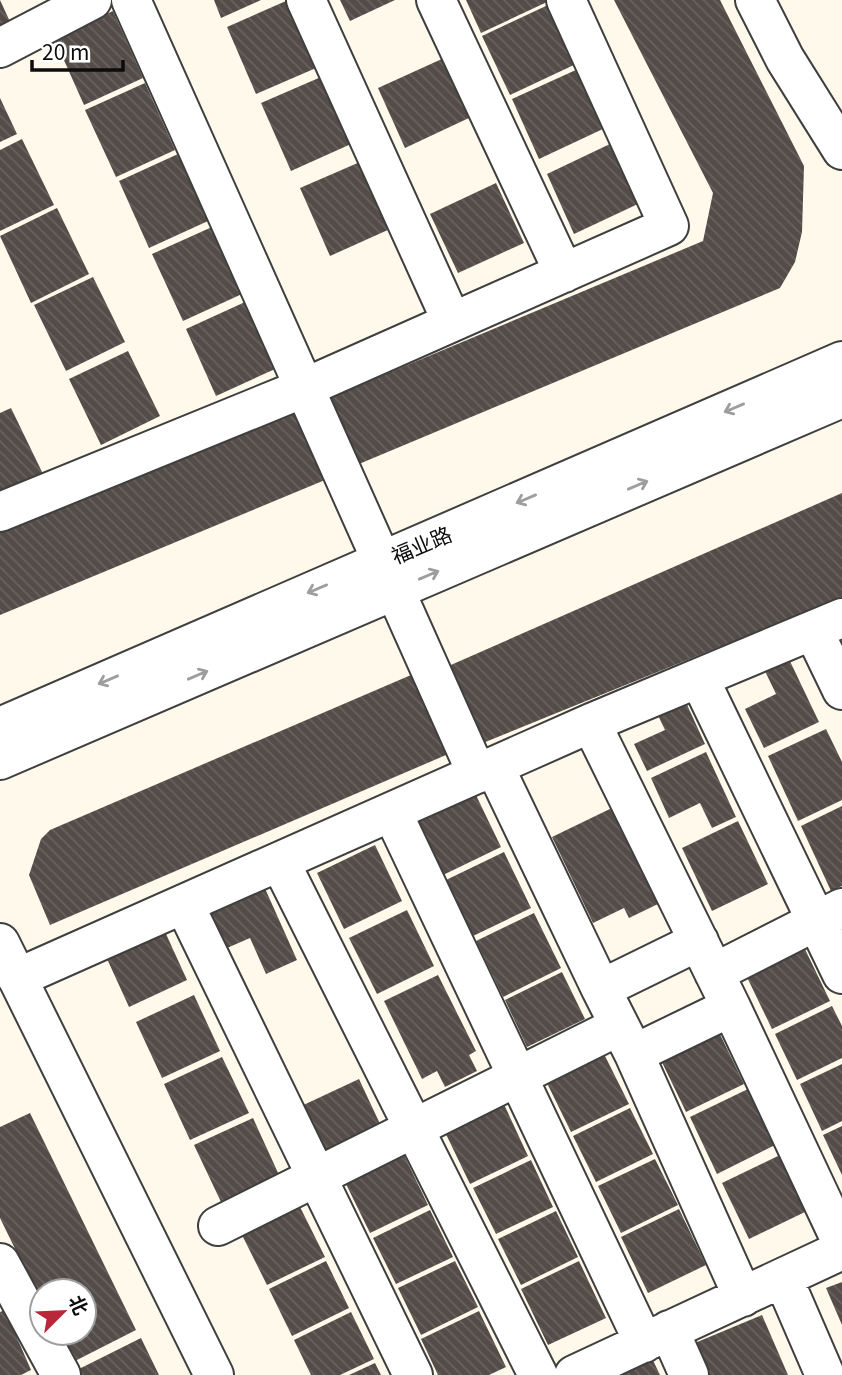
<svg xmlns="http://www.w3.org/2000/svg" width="842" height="1375" font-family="Georgia,'Noto Sans SC',serif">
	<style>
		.building { fill: url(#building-back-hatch) }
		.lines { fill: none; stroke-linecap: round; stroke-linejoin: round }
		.minor-casing { stroke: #3f3f3f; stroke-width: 42 }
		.minor { stroke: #fff; stroke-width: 38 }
		.oneway { stroke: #9e9e9e }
		.labels { text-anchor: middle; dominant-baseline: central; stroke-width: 7; stroke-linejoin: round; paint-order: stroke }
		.street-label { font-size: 21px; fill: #0c0c0c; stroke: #fff }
	</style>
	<defs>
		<pattern id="building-back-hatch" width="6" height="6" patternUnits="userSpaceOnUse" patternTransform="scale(1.75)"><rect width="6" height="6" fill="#544c48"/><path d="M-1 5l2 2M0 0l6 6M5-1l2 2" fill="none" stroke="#68615e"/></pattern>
	</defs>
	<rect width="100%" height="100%" fill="#fff9eb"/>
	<path class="building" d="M0,0L12,26L0,32Z
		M214,0H261L221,18Z
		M340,0H395L350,21Z
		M466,0H546L547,2L481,33Z
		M614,0H720L804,166L802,232L795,262L780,288L359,464L331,397L703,241L713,193Z
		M286,1L316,68L256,94L227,27Z
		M548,5L576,64L510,95L482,36Z
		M113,11L143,78L84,105L54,38Z
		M444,58L471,117L405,148L378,88Z
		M578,69L605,128L539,159L512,99Z
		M321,77L351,144L291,171L261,103Z
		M145,83L175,150L116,177L85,110Z
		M0,98L17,134L0,142Z
		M22,139L54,205L0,231V150Z
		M612,143L640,203L574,234L547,174Z
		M178,154L208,221L149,248L119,181Z
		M360,162L390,229L330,256L300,188Z
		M496,183L524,243L458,273L430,214Z
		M57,208L89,274L31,303L0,236Z
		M212,227L242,294L183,321L152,254Z
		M93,277L125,342L66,371L34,305Z
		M245,302L275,369L216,396L186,329Z
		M128,351L160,416L101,445L69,379Z
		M294,406L325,480L0,615V533Z
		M11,408L43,474L0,495V413Z
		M842,493V597L478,745L444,668Z
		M788,657L819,722L764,748L745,709L776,694L764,669Z
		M418,672L453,752L50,925L29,875L41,839L50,830Z
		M683,696L705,744L647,771L634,744L665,730L655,709Z
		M826,729L842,762V800L798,821L768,756Z
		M706,752L736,817L712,828L700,803L669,818L651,778Z
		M474,791L501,847L443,875L416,819Z
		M842,806V886L831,891L801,826Z
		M614,807L660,903L629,918L624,908L593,923L552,837Z
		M738,821L768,884L712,911L682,848Z
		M375,845L402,901L344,929L317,873Z
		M504,852L531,908L473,936L446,880Z
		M263,884L297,960L266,974L250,938L227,948L209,908Z
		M407,910L434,966L377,994L349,938Z
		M534,913L561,968L503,997L476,941Z
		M161,923L187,980L129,1007L103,950Z
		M803,945L830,1001L772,1029L745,973Z
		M562,972L585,1019L527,1047L505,1000Z
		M438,975L476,1051L469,1055L477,1071L445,1087L437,1071L422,1079L384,1001Z
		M194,995L220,1051L162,1078L136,1022Z
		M832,1006L842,1026V1058L797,1080L775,1034Z
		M717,1028L744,1084L686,1112L659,1056Z
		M601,1048L629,1104L571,1132L543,1075Z
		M222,1057L249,1113L190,1140L164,1084Z
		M842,1064V1121L822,1131L800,1084Z
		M359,1079L381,1126L319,1155L297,1108Z
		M748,1089L775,1145L717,1174L690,1117Z
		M502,1100L528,1156L470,1184L443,1128Z
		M630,1108L653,1154L596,1182L573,1136Z
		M30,1113L136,1330L71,1363L56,1333H84V1291H42V1304L0,1218V1127Z
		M253,1118L279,1175L221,1202L194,1145Z
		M842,1126V1175L823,1135Z
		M401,1149L428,1205L370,1233L343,1178Z
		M780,1155L807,1211L749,1239L722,1183Z
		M655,1159L678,1205L621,1233L598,1186Z
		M531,1160L553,1207L496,1234L473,1188Z
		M297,1201L325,1257L267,1285L239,1229Z
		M679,1209L706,1265L648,1293L621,1237Z
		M430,1210L453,1257L396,1284L373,1238Z
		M556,1211L578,1257L521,1285L498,1239Z
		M326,1261L349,1308L292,1336L269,1289Z
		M455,1261L478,1307L421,1335L398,1288Z
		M579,1261L606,1318L548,1345L521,1289Z
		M842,1282V1325L826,1288Z
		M5,1310L31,1370L21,1375H0V1312Z
		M479,1311L506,1367L489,1375H438L421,1339Z
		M351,1312L374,1359L340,1375H311L294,1340Z
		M762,1315L788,1375H703L690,1345Z
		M141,1338L159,1375H77L75,1371Z
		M648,1350L660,1375H596Z
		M375,1363L381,1375H349Z"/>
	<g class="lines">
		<defs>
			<path id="minor" d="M131,0L477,774
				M306,0L452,322
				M436,0L564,273
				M755,0L785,59L842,150
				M0,48L92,0
				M0,512L304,388L669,226L566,0
				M813,630L842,690
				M699,678L842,974
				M591,723L731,1007L634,1054L601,989L699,941
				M0,727L842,361
				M0,760L842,398
				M494,766L601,989
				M392,812L644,1343
				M280,862L538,1375
				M184,904L413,1375
				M0,943L214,1375
				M714,973L842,908
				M17,978L591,723L842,618
				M731,1007L842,1243
				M634,1054L743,1297
				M218,1226L619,1026
				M0,1263L61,1375
				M783,1278L825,1375
				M669,1330L689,1375
				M574,1375L842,1250"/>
		</defs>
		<use href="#minor" class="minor-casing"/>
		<use href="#minor" class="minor"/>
	</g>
	<defs><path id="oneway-shaft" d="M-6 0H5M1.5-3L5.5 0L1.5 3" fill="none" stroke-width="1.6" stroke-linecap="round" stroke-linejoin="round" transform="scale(1.75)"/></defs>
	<g class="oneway">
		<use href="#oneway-shaft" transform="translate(734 408) rotate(157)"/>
		<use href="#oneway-shaft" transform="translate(638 485) rotate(-23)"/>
		<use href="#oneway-shaft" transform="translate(526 499) rotate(157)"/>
		<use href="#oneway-shaft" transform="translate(429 575) rotate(-23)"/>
		<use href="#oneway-shaft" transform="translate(317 589) rotate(157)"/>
		<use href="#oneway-shaft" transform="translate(198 675) rotate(-23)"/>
		<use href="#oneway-shaft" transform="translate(108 680) rotate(157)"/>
	</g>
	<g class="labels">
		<g class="street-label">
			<text transform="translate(421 544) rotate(-23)">福业路</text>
		</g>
	</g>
	<g transform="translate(63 1312) rotate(66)"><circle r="33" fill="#ffffff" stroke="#9e9e9e" stroke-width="2"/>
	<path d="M0-5L12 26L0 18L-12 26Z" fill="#b92738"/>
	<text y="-10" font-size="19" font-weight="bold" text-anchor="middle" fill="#0c0c0c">北</text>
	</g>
	<path d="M32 60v10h91v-10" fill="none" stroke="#0c0c0c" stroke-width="3.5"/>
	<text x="42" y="60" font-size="21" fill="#0c0c0c" stroke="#ffffff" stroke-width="5" paint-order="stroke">20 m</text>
</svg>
